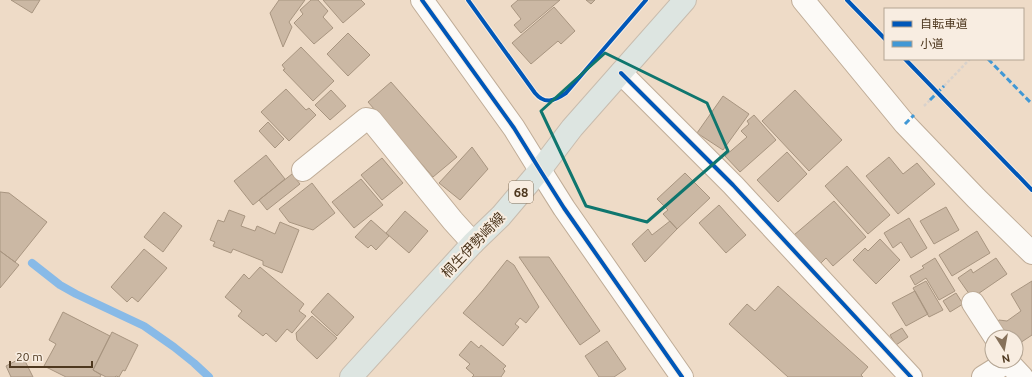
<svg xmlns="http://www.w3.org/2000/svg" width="1032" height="377" font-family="Ubuntu,'Noto Sans JP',sans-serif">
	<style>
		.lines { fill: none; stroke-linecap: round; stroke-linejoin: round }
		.stream { stroke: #88bae7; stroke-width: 8 }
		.building { fill: #cbb8a4; stroke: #a89580 }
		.minor-casing { stroke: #bfac97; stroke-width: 24 }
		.major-casing { stroke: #c8bcae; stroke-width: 24 }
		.path { stroke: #d9d2cc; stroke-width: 2.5; stroke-dasharray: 3 2; stroke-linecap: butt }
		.minor { stroke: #fcfaf7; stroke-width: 22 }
		.major { stroke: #dde5e1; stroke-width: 22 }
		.quiet { stroke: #4198d5; stroke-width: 3; stroke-dasharray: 6 3; stroke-linecap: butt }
		.cycleway-casing { stroke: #f8ede1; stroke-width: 6 }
		.cycleway { stroke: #0057b8; stroke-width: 4 }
		.marked { fill: none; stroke: #0f766e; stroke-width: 3; stroke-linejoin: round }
		.labels { text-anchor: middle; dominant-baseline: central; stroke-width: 4; stroke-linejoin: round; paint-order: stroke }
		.shield { fill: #f8ede1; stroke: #816e59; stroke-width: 1 }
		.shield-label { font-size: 13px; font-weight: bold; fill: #4e381f }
		.street-label { font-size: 14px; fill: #4e381f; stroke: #f8ede1 }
	</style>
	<rect width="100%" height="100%" fill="#eedbc7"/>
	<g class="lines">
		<path class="stream" d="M32,263L60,285L76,294L144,326L174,347L194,363L209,377"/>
	</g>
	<path class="building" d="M11,0H40L32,13Z
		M279,0H305L289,22L292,27L283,47L270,13Z
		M311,0H318L328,11L323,17L333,28L314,44L294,23L303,14L300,10Z
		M323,0H361L365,4L343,23Z
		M518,0H560L521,33L514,25L521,19L511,6Z
		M586,0H595L591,4Z
		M554,7L575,31L561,44L558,41L531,64L512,43Z
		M348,33L370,55L348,76L327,54Z
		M301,47L334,81L313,101L283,70L285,69L282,65Z
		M391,82L457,157L433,177L368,102Z
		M286,89L306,110L309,108L316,115L289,141L261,112Z
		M331,90L346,106L330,120L315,105Z
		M795,90L842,140L809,171L762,121Z
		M723,96L749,114L723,150L697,133Z
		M754,115L776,140L740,172L725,156L747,137L741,131L749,124L747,121Z
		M268,122L284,139L275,148L259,131Z
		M472,147L488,169L460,200L439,183Z
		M787,152L807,174L778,202L757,180Z
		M266,155L285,179L253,205L234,181Z
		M889,157L903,174L917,163L935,184L898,214L866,176Z
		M382,158L403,183L382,200L361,175Z
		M847,166L890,215L868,234L825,186Z
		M685,173L710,198L677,229L663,214L668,210L657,199Z
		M292,174L300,184L267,210L259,200Z
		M361,179L383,205L354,228L332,202Z
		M312,183L335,213L313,230L289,222L279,209Z
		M0,192L9,193L47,222L15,262L0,251Z
		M834,201L866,237L833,266L826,258L820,264L794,235Z
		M719,205L746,235L726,253L699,223Z
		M946,207L959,230L934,244L920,221Z
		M229,210L245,216L241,226L255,231L257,226L275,234L280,222L299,230L282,273L263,265V261L233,249L231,253L213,246L215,242L210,240L218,220L224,222Z
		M405,211L428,231L409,253L386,233Z
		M164,212L182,226L163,252L144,237Z
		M909,218L927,248L911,258L901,242L893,248L884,233Z
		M371,220L389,236L376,250L371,245L368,248L355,237Z
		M670,221L677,229L645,262L632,244L648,229L652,235Z
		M977,231L990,253L952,276L939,255Z
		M880,239L900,260L876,284L853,260L865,248L868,251Z
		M144,249L167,268L138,302L132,297L127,302L111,287Z
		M0,251L19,265L0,288Z
		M519,257H549L600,331L580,345Z
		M935,258L955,291L939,300L926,278L915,285L910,276L924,268L922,266Z
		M996,258L1007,274L972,298L958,278L971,269L973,273Z
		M507,260L514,265L539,307L526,323L520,318L515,324L519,327L503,346L463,313L483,290Z
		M260,267L304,304L299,311L306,316L292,333L287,329L276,342L266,333L263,336L238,316L242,311L225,297L244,274L249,279Z
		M926,281L943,310L929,317L913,288Z
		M1032,281V335L1017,345L1016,343V337H1005L995,323L999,320L1007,321L1021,311L1011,294Z
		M778,286L868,367L861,375L863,377H788L729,324L747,304L755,311Z
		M915,291L928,314L906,326L892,303Z
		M328,293L354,317L337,336L311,312Z
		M956,293L963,304L950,312L943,301Z
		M63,312L110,336L93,370L101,375L100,377H66L44,366L56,344L49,340Z
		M312,316L337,338L317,359L297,340L296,333Z
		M902,328L908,337L896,345L890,335Z
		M112,332L138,345L125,371L123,370L119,377L116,376L115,377H106L93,370Z
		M471,341L479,348L481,345L506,366L503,369L505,371L501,377H472L474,375L466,368L470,364L459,355Z
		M607,341L626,369L614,377H599L585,356Z
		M23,357L33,377H11L6,366Z"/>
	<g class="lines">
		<defs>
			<path id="minor" d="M422,0L514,128L540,170L564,208L682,377
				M803,0L905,124L976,198L1032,253
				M621,73L733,185L911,377
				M303,170L366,119L371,120L453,221L473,243
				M973,303L995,337
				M1007,361L1022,377
				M983,377L1007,362"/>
			<path id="major" d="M351,377L473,243L501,216L540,170L572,128L685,0"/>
		</defs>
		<use href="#minor" class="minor-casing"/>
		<use href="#major" class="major-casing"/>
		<path class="path" d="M944,86L970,59
			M924,106L930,100"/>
		<use href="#minor" class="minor"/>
		<use href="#major" class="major"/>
		<path class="quiet" d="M988,59L1032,104
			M930,100L944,86
			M905,124L914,115"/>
		<defs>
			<path id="cycleway" d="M422,0L514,128L540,170L564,208L682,377
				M468,0L535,93C545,105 554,101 566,93L646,0
				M847,0L885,39
				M905,59L1032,190
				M621,73L733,185L911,377"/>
		</defs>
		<use href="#cycleway" class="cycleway-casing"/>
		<use href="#cycleway" class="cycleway"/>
	</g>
	<path class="marked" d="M605,53L707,103L728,151L647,222L586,206L541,111Z"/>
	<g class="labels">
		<rect class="shield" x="509" y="181" width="24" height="22" rx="3"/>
		<g class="shield-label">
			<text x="521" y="192">68</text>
		</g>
		<g class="street-label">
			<text transform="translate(473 245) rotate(-46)">桐生伊勢崎線</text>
		</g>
	</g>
	<rect x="884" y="8" width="140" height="52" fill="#f8ede1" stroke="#b4a593"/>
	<rect x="892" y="21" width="20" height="6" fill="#0057b8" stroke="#b4a593"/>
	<text x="920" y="28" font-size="12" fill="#4e381f">自転車道</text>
	<rect x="892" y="41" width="20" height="6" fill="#4198d5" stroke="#b4a593"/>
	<text x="920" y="48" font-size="12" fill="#4e381f">小道</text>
	<g transform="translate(1004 349) rotate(169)"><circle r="19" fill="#f8ede1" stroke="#b4a593"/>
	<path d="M0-3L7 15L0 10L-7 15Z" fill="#86715a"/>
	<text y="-6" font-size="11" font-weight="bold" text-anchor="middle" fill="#4e381f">N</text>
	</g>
	<path d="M10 361v6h82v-6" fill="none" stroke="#4e381f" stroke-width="2"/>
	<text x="16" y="361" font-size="12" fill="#4e381f" stroke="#f8ede1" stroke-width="3" paint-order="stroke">20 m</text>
</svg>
